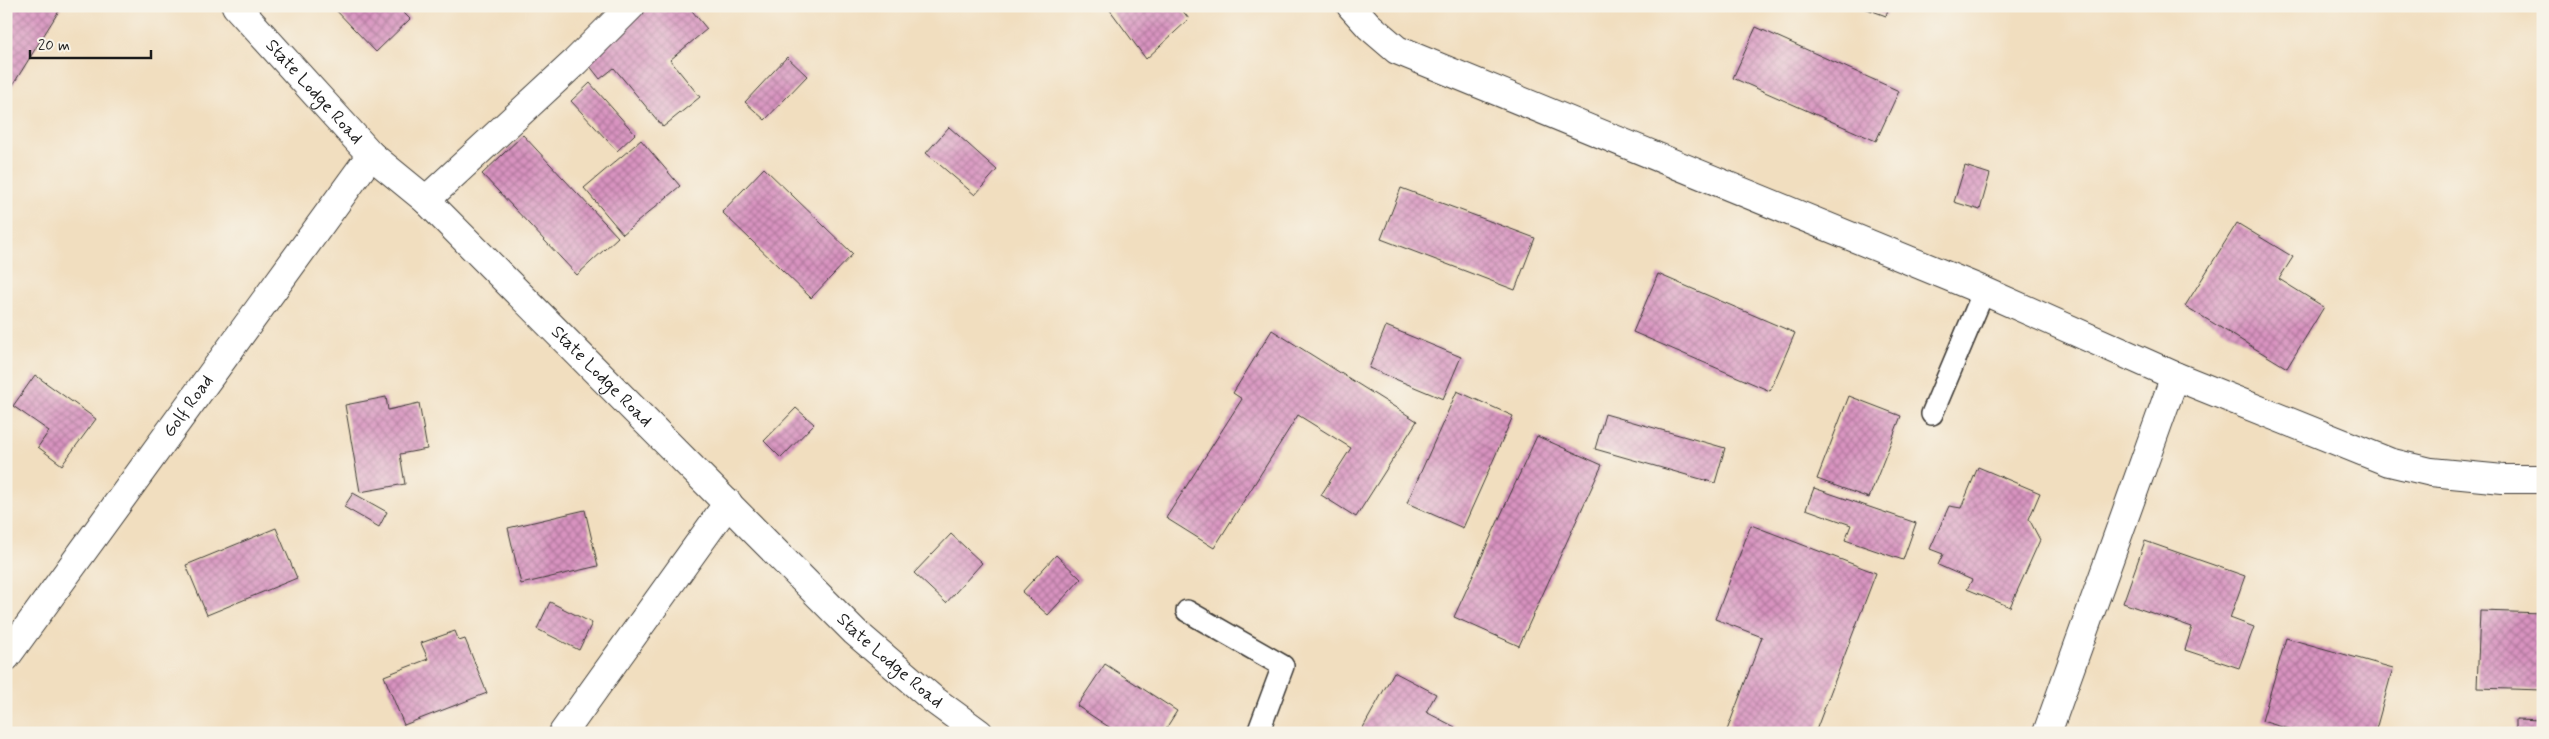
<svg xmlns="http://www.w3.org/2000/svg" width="2549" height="739" font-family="Mynerve,sans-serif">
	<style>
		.building { fill: url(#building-cross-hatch) }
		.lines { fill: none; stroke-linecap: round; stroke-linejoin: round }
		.service-casing { stroke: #3c3934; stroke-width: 24 }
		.minor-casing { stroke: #3c3934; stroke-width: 30 }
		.service { stroke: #fff; stroke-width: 21 }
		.minor { stroke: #fff; stroke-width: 28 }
		.labels { text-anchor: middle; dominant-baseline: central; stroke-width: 4; stroke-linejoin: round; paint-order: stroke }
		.street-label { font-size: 18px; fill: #1c1c1c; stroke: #f7f3e8 }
	</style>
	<defs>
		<pattern id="building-cross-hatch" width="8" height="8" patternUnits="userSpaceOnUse" patternTransform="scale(1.25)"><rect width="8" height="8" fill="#d893c0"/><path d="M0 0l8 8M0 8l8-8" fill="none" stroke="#ae779b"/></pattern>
	</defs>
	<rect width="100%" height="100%" fill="#f7f3e8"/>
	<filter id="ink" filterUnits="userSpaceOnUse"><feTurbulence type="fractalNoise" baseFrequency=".02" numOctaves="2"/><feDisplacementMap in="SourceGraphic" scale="10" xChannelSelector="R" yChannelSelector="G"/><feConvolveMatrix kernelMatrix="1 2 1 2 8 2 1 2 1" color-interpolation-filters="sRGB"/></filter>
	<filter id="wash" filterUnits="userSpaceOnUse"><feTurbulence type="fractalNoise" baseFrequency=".0096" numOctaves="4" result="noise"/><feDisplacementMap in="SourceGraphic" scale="20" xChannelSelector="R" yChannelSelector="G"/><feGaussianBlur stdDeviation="1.12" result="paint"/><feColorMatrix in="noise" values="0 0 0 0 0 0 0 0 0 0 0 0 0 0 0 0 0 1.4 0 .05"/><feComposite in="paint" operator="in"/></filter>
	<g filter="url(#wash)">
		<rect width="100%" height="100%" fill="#f1debf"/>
		<g id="blocks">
			<path class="building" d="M6,6H62L6,96Z
				M332,6H397L410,19L376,52Z
				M644,6H688L707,29L670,60L700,97L663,127L614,68L600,79L582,56Z
				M1107,6H1179L1189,19L1146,59Z
				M1859,6H1889L1886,16Z
				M1756,27L1899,91L1876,141L1733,78Z
				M787,57L807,76L765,120L745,102Z
				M590,83L635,134L617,151L571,101Z
				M949,127L997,170L975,195L926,153Z
				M523,135L618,237L577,275L482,174Z
				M641,140L680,186L623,234L584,188Z
				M1965,166L1990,174L1980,210L1954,202Z
				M764,168L853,254L811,298L722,212Z
				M1401,188L1535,238L1515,290L1381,239Z
				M2237,223L2293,257L2279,279L2324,307L2287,368L2185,306Z
				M1658,274L1795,333L1770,391L1633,332Z
				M1386,326L1461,357L1443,399L1369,368Z
				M1272,330L1417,421L1356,517L1321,495L1351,448L1298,415L1214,548L1166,518L1242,399L1233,393Z
				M35,375L96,419L62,465L38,447L49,431L13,406Z
				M1457,391L1513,416L1463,528L1407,503Z
				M1849,396L1901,416L1869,498L1817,479Z
				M386,397L388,410L419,403L427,449L400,454L405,484L360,492L345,405Z
				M796,408L814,424L781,458L764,441Z
				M1605,414L1725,448L1715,483L1595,449Z
				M1537,436L1602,465L1519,646L1454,617Z
				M1978,467L2040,493L2029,519L2040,540L2010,607L1967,589L1972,580L1938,565L1943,554L1930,549L1949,506L1961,508Z
				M1814,488L1916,523L1903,560L1845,540L1851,525L1806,509Z
				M353,493L387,512L379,527L344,507Z
				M585,510L598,566L521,584L508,528Z
				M1751,525L1876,573L1815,733H1726L1762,637L1715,619Z
				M276,528L297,578L207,615L186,565Z
				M951,534L982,563L946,603L914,573Z
				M2145,541L2245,576L2230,618L2254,627L2239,668L2185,650L2192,627L2123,603Z
				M1056,555L1081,579L1048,615L1022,592Z
				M550,602L592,623L579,650L537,629Z
				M2480,611L2543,613V690L2477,688Z
				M455,631L459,641L465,639L487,693L404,725L384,676L428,659L421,643Z
				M2286,638L2393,668L2375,733H2302L2262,721Z
				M1105,664L1177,711L1163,733H1118L1077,706Z
				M1394,672L1436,694L1426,712L1455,727L1452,733H1360Z
				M2516,719L2543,720V733H2516Z"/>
		</g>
	</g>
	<g filter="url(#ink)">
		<use href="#blocks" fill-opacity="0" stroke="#3c3934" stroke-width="1"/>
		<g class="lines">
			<defs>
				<path id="service" d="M1932,414L1984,291
					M1187,611L1283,666L1258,733"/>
				<g id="minor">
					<path id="s1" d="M236,6L371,155L426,200L855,632L934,700L979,733"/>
					<path d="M1351,6L1369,26L1397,50L1984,291L2175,376L2389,462L2431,472L2503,479H2543"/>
					<path d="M426,200L575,62L631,6"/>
					<path id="s2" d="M6,657L371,155"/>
					<path d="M563,733L728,503"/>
					<path d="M2047,733L2175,376"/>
				</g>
			</defs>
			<use href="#service" class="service-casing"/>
			<use href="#minor" class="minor-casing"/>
			<use href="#service" class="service"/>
			<use href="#minor" class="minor"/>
		</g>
	</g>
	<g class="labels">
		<g class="street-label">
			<text stroke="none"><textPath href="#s1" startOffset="116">State Lodge Road</textPath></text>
			<text stroke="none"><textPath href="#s1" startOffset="521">State Lodge Road</textPath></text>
			<text stroke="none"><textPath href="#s2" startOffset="310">Golf Road</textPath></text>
			<text stroke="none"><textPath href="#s1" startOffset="926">State Lodge Road</textPath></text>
		</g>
	</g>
	<rect width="2549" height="739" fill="none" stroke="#f7f3e8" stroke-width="25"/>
	<path d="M30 50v8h121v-8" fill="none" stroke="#1c1c1c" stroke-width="2.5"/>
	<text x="38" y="50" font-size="15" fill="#1c1c1c" stroke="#f7f3e8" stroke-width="4" paint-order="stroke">20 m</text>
</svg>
